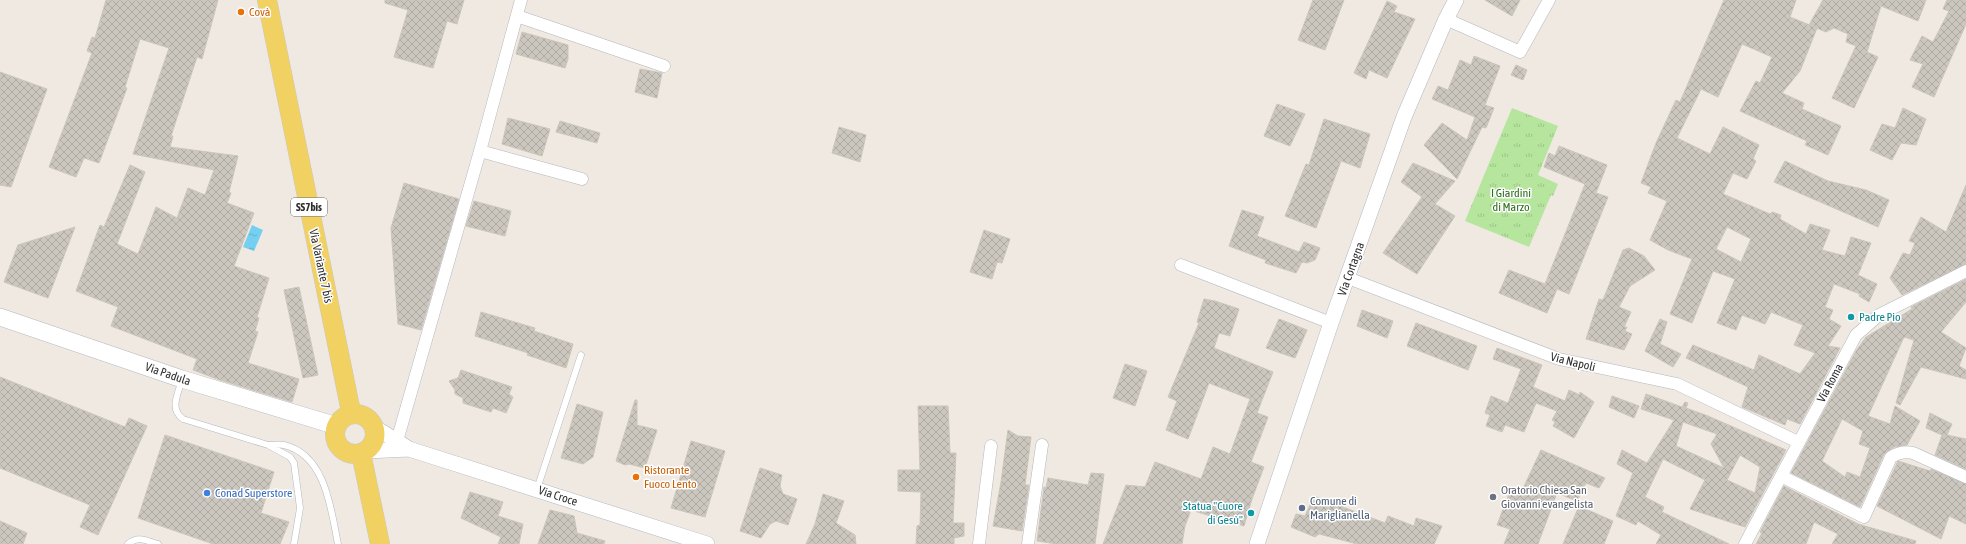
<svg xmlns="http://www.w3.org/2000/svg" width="1966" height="544" font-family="'Asap Condensed',sans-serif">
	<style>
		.grass { fill: url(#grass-tufts) }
		.water { fill: url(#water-ripples) }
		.building { fill: url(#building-cross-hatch); stroke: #cbc5ba; fill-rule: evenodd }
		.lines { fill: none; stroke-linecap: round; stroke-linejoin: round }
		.service-casing { stroke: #b4b7c1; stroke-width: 7 }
		.minor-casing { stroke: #b4b7c1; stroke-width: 13 }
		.tertiary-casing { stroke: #b4b7c1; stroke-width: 16 }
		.secondary-casing { stroke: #b4b7c1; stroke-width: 18 }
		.primary-casing { stroke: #c9c9c9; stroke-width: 20 }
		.service { stroke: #fff; stroke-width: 6 }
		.minor { stroke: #fff; stroke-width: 12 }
		.tertiary { stroke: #fff; stroke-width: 15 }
		.secondary { stroke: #fff; stroke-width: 17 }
		.primary { stroke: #f2d163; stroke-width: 19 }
		.food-dot { fill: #e8710a; stroke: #fff; stroke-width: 1.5 }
		.culture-dot { fill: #0f9aa8; stroke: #fff; stroke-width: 1.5 }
		.shop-dot { fill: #3f7fe0; stroke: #fff; stroke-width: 1.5 }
		.worship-dot { fill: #6b7280; stroke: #fff; stroke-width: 1.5 }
		.service-dot { fill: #5c6f8a; stroke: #fff; stroke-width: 1.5 }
		.labels { text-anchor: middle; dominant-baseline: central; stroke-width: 3; stroke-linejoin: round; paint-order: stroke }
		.shield { fill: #fff; stroke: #6d6d6d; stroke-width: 1 }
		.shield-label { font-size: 11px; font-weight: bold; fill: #2e2e2e }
		.food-label { font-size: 12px; fill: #c56008; stroke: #fff; text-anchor: start }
		.park-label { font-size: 12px; fill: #2c6e1b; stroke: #fff }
		.street-label { font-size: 12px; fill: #2e2e2e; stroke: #fff }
		.culture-label { font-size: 12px; fill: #0d838f; stroke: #fff; text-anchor: start }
		.worship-label { font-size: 12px; fill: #5b616d; stroke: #fff; text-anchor: start }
		.shop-label { font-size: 12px; fill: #366cbe; stroke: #fff; text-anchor: start }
		.service-label { font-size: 12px; fill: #4e5e75; stroke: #fff; text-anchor: start }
	</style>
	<defs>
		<pattern id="grass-tufts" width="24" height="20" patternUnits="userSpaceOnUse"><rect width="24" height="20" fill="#b6e59e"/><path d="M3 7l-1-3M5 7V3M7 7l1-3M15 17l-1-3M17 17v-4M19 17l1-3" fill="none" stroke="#9dc588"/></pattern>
		<pattern id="water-ripples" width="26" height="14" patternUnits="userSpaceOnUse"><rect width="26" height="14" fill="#75cff0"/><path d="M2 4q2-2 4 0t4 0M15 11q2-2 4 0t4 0" fill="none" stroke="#66b2ce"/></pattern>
		<pattern id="building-cross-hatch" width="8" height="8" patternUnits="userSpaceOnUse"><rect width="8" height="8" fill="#cbc7bf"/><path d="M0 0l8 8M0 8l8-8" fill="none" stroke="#afaba4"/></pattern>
	</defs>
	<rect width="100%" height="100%" fill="#efe9e1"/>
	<path class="grass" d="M1512,108L1558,126L1538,175L1558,184L1553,196L1551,195L1529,247L1465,221Z"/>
	<path class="water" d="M252,225L263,230L254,251L243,247Z"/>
	<path class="building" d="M106,0H218L202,59L197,57L171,136H173L170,147L238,156L229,192L231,193L227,203L254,213L234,266L269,278L257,317L259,318L255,331L258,332L248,363L299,379L292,402L220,380L193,370L197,359L111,326L118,307L76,291L100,225L104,227L130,165L145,172L117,244L138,254L156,207L177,218L188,188L205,195L214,170L133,154L169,48L140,39L125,87L127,88L99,163L84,158L76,177L49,167L92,53L87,51L92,37L95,38Z
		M385,0H464L457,24L447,21L433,68L394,57L408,10L385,3Z
		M1313,0H1344L1325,50L1298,40Z
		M1485,0H1520L1512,16Z
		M1724,0H1796L1790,17L1817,28L1800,71L1782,93L1804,103L1802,109L1841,126L1828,155L1805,145L1807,141L1740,111L1756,81L1760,83L1772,57L1742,44L1718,97L1701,89L1677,138L1710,154L1723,127L1759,145L1753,159L1756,161L1747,179L1733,173L1723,194L1770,214L1772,212L1781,215L1780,219L1806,234L1810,224L1830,230L1822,250L1845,256L1851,237L1871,243L1858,275L1877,284L1869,302L1859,296L1860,294L1834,284L1825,307L1833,310L1829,319L1841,326L1828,346L1840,348L1800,424L1787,419L1785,425L1742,407L1748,387L1686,358L1693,345L1754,370L1759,355L1800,374L1815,353L1794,345L1803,325L1771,312L1765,324L1742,315L1736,330L1717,323L1735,279L1713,271L1692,323L1670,314L1692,259L1668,250L1650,240L1667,201L1648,193L1651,187L1641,183L1656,143L1676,100L1680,102ZM1727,227L1751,239L1741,262L1716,249Z
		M1823,0H1926L1918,21L1881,6L1867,52L1878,57L1854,108L1832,98L1856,46L1846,42L1848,34L1834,28L1826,32L1809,25Z
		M1947,0H1966V24L1934,97L1912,87L1923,64L1910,60L1922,36L1933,42L1949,11L1943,9Z
		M1387,1L1397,6L1394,12L1415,19L1387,78L1369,70L1366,79L1354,73Z
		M522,32L568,45V59L565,68L516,54Z
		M1474,56L1500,66L1485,105L1494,108L1486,128L1482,127L1457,179L1424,145L1442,123L1467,140L1475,117L1432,99L1438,86L1448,90L1460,60L1471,65Z
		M1516,65L1527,70L1523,80L1511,75Z
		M640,69L662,73L657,98L635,92Z
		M0,72L47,89L11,187L0,185Z
		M1277,104L1305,114L1290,146L1264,136Z
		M1903,108L1926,119L1916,145L1901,143L1892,160L1870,150L1882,124L1895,128Z
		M508,118L550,129L542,156L502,144Z
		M1324,119L1370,134L1360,168L1341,161L1316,228L1285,216L1306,164L1309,165Z
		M560,121L600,133L597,143L556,132Z
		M839,127L866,135L860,162L832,153Z
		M1559,146L1607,165L1596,193L1608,197L1569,294L1557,289L1547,313L1499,293L1509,270L1545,284L1585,184L1544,167L1549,153L1555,156Z
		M1785,161L1828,181L1866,190L1889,200L1878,227L1774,182Z
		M1413,163L1455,181L1435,204L1455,216L1417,274L1383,253L1422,197L1401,182Z
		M404,183L459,199L421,330L398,324L391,228Z
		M1966,185V264L1902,295L1890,278L1903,253L1910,255L1915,243L1909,241L1921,217L1946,232Z
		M474,201L511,211L505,236L466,226Z
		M1242,210L1264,217L1257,236L1299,252L1304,242L1320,248L1315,260L1307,263L1302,262L1296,273L1265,263L1266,260L1229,246Z
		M75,227L48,298L4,282L18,245Z
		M984,230L1010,239L1002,263L997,262L992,279L970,272Z
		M1629,248L1644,256L1655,270L1630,286L1619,307L1631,312L1624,327H1627L1625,331L1632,334L1624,350L1586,339L1599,299L1603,300L1623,250Z
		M1966,279V302L1941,332L1966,348L1959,366L1966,370V379L1921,367L1900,405L1896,403L1914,340L1904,337L1868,416L1890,424L1895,406L1920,421L1907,445L1894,447L1884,454L1860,507L1791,473L1856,351L1866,337L1912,309L1911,307ZM1842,419L1863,431L1859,444L1870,448L1860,477L1847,472L1845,477L1822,461Z
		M299,287L318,375L303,378L284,290Z
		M1204,299L1215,301L1239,309L1230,336L1219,333L1214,348L1273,372L1257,413L1268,417L1251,462L1264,467L1252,499L1244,526L1191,510L1185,526L1182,544H1103L1126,485L1145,487L1155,462L1201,479L1213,447L1230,454L1250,399L1209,383L1188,439L1166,430L1177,401L1168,397L1199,323L1197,322Z
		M1362,310L1393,321L1387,338L1357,326Z
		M481,312L535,328L534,331L573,344L566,368L527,355L528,353L475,336Z
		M1279,319L1307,330L1295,358L1266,348Z
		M1660,319L1667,322L1660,344L1681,354L1673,367L1645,351Z
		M1416,323L1477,346L1468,370L1407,346Z
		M1497,348L1542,365L1533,387L1565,401L1569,390L1580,395V392L1594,402L1574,438L1553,426L1555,422L1552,420L1557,411L1536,403L1524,432L1505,425L1502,432L1486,426L1490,415L1485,413L1491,396L1508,403L1521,369L1493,359Z
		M1125,364L1147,371L1135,406L1113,398Z
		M461,370L512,387L509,394L513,397L506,413L493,408L491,412L463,403V398L455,394V390L449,381L458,378Z
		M0,377L125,427L129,418L147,426L98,535L80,527L90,505L0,468Z
		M1646,394L1682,407L1685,402L1688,403L1686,408L1708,416L1786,450L1745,527L1690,509L1705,480L1663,459L1645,497L1664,507L1662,512L1729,544H1656L1661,535L1638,521L1636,525L1616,516L1633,473L1617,464L1622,450L1647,463L1674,420L1641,409ZM1683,422L1717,434L1711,444L1724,468L1676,446ZM1740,455L1760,467L1755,493L1727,480Z
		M1612,396L1639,406L1634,418L1609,407Z
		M635,400H637V425L657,430L645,468L629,464L625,465L616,461Z
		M577,404L603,412L593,457L583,464L561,458Z
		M918,406H948L950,453H956L953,523H964V536L954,538V544H916L917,526L920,525L921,492L898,491V470H920Z
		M1930,413L1952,424L1947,435L1966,439V469L1935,455L1942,435L1926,428Z
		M1008,430L1018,436L1031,437L1025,485H1029L1022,531L993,526L1001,482Z
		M165,435L274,472L261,513L289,522L280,544H213L138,518Z
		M691,441L725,451L705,517L671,508Z
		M1541,450L1605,478L1599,488L1586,483L1577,501L1557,493L1538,544H1504L1510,529L1497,525L1510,491L1520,495Z
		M1898,461L1930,471L1931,469L1966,484V524L1949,516L1941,539L1877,506Z
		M760,468L782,475L780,486L783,494L797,499L788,525L776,521L770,524L761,538L740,531Z
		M1091,473L1104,474L1095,544H1057L1037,541L1044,487L1046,488L1048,478L1088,485Z
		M1784,486L1858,524L1916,541L1915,544H1832L1838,534L1814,522L1806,544H1756L1762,533L1760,532Z
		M470,492L503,502L498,516L523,524L519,544H498L501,537L461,518Z
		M823,494L844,501L836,523L855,535L856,544H806L815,524Z
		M1314,496L1385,523L1388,516L1414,526L1416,518L1442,526L1434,544H1357L1319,534L1315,537L1291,527L1296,514L1305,516Z
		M1579,506L1613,521L1604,544H1563Z
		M550,510L574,516L577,533L605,541L604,544H538Z
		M0,521L27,533L23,544H0Z"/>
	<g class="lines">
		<defs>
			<path id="service" d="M182,380C178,394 169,409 183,419L268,445L290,457L294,463L300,508L294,544
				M269,445C274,445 280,444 284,445C326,455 331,510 338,544
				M537,489L581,355
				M128,544C138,535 147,541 158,544"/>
			<path id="minor" d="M517,16L664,66
				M1446,19L1520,52L1549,0
				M480,151L582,179
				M1181,265L1331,323
				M1348,278L1559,359L1677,384L1798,442
				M397,441L480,151L521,0
				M1781,476L1864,517L1891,457C1899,452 1905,451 1913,453L1966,477
				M979,544L991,446
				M1028,544L1042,445
				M1745,544L1856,335L1879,315L1966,271"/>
			<path id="tertiary" d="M373,426L409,449L707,544
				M366,451L409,449
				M1257,544L1331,323L1404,117L1446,19L1456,0"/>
			<path id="secondary" d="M0,317L182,379L337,426"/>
			<path id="primary" d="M267,0L350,407L354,414
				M335 434a20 20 0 1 1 40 0a20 20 0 1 1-40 0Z
				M361,453L380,544"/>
		</defs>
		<use href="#service" class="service-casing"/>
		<use href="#minor" class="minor-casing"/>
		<use href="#tertiary" class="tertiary-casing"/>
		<use href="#secondary" class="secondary-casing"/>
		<use href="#primary" class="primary-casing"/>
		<use href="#service" class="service"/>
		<use href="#minor" class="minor"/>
		<use href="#tertiary" class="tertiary"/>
		<use href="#secondary" class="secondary"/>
		<use href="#primary" class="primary"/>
	</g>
	<g class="food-dot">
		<circle cx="241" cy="12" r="4"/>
		<circle cx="636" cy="477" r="4"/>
	</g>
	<g class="culture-dot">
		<circle cx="1851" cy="317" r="4"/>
		<circle cx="1251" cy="513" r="4"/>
	</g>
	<circle class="shop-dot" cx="207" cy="493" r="4"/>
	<circle class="worship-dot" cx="1493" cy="497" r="4"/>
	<circle class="service-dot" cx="1302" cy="508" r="4"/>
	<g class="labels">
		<rect class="shield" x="291" y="198" width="36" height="18" rx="3"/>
		<g class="shield-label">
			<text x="309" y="207">SS7bis</text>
		</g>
		<g class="food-label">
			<text x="249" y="12">Covà</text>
			<text x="644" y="470">Ristorante<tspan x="644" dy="14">Fuoco Lento</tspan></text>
		</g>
		<g class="park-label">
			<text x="1511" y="193">I Giardini<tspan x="1511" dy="14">di Marzo</tspan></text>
		</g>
		<g class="street-label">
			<text transform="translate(321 266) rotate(78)">Via Variante 7 bis</text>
			<text transform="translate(1351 269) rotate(-70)">Via Cortagna</text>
			<text transform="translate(1573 362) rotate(14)">Via Napoli</text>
			<text transform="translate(168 374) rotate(19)">Via Padula</text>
			<text transform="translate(1830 383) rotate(-62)">Via Roma</text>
			<text transform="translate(558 496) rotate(18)">Via Croce</text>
		</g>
		<g class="culture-label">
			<text x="1859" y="317">Padre Pio</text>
			<text x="1243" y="506" text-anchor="end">Statua "Cuore<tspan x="1243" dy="14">di Gesù"</tspan></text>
		</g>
		<g class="worship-label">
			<text x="1501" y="490">Oratorio Chiesa San<tspan x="1501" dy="14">Giovanni evangelista</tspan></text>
		</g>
		<g class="shop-label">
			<text x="215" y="493">Conad Superstore</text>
		</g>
		<g class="service-label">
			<text x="1310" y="501">Comune di<tspan x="1310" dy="14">Mariglianella</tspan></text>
		</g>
	</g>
</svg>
